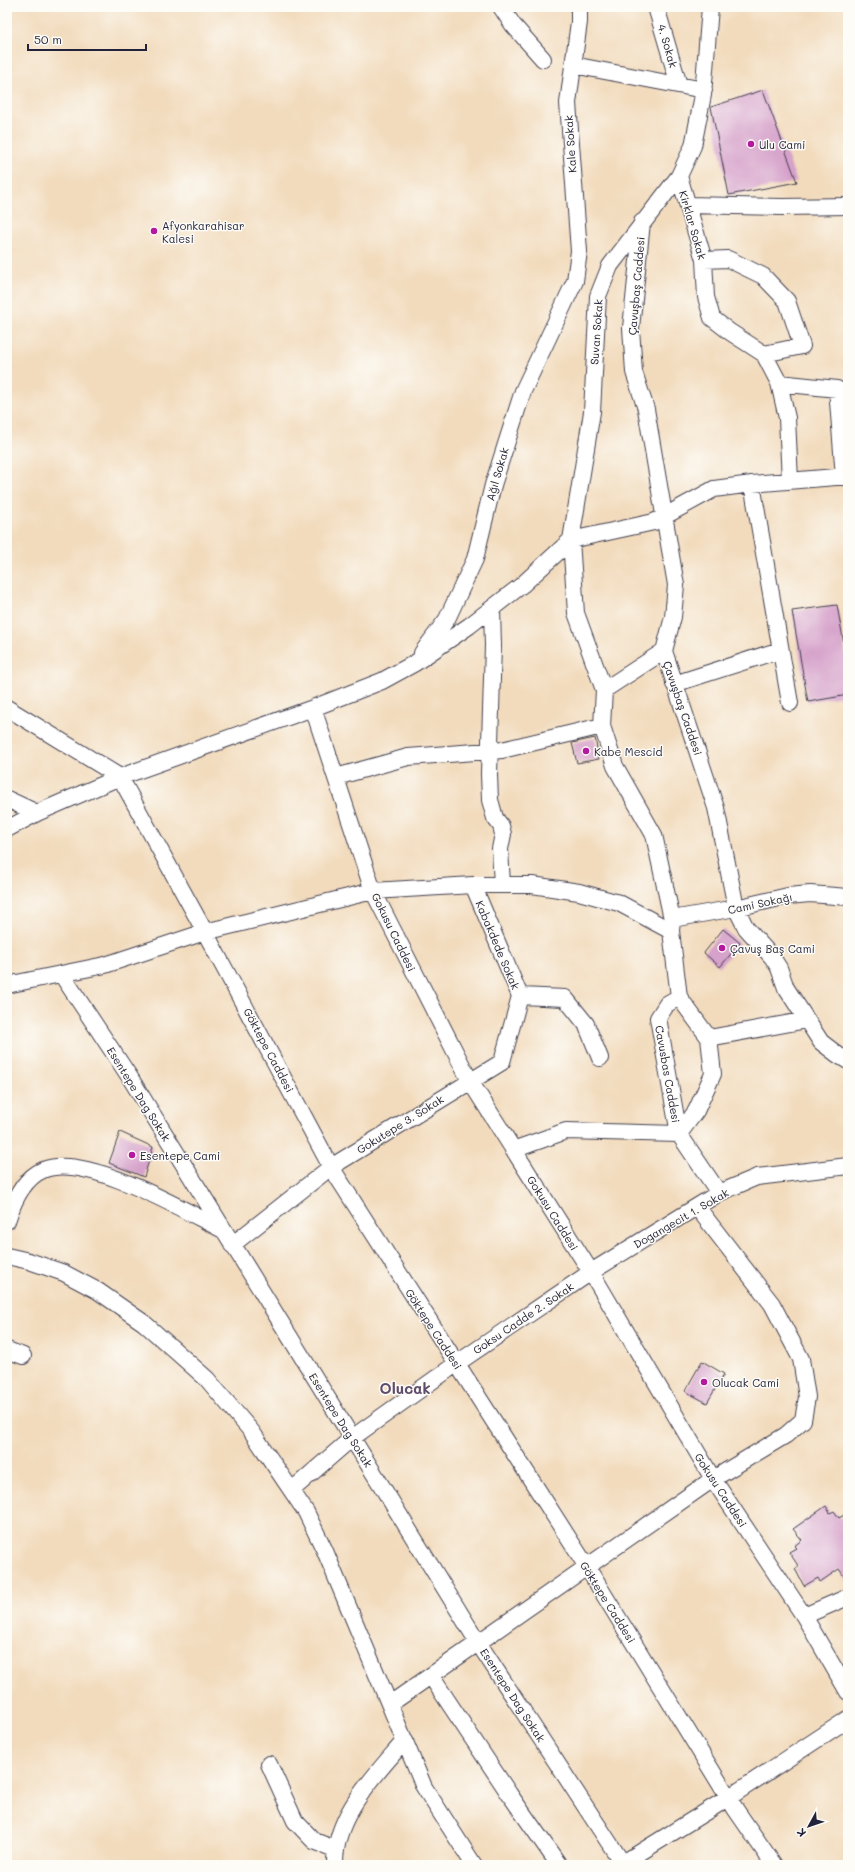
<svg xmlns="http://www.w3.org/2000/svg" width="855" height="1872" font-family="Mali,sans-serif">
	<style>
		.building { fill: #d6a1ca }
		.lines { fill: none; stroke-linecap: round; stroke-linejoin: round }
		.minor-casing { stroke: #413e4e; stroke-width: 18 }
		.minor { stroke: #fff; stroke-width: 16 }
		.poi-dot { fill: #b5179e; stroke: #fdfcf7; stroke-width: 1.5 }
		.labels { text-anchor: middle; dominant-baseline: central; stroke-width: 3; stroke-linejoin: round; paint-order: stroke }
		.street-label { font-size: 11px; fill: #22223b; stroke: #fdfcf7 }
		.poi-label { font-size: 11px; fill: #22223b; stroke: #fdfcf7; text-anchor: start }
		.district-label { font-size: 15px; font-weight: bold; fill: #614e6d; stroke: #fdfcf7 }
	</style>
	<rect width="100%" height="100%" fill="#fdfcf7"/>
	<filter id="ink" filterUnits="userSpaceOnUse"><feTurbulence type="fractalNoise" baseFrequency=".025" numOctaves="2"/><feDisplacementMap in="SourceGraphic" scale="8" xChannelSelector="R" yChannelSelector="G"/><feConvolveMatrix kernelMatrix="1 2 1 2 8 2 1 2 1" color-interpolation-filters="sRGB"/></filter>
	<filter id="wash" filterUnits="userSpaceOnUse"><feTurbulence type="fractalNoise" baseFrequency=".012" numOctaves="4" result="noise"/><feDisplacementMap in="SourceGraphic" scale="16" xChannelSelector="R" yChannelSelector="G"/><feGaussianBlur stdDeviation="0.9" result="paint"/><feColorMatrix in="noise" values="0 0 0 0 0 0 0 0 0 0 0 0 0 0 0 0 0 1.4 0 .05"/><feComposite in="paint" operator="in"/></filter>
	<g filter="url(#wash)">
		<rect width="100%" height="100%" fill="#f2dbbd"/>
		<g id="blocks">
			<path class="building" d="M763,90L797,182L729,195L711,107Z
				M837,605L848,667V695L808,702L792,611Z
				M595,738L599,759L577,763L572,743Z
				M723,929L740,943L720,967L704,953Z
				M120,1132L153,1147L144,1177L109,1163Z
				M702,1361L724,1374L707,1403L685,1391Z
				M826,1506L830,1513L834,1511L839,1518L844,1515L848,1522V1582L839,1569L820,1582L818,1578L804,1586L795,1569L799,1567L789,1552L796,1548L794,1546L802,1540L793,1529Z"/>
		</g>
	</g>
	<g filter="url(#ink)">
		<use href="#blocks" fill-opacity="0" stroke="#413e4e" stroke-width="1"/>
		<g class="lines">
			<defs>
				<path id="minor" d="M501,7L513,25L543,59
					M656,7L679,85
					M710,7L703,95L693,146L679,176L610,266L598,296L592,412L571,540L576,613L604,690L602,726L615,766L654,835L672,919L671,931L679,997L667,1004L658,1018L679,1134L719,1193
					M573,65L704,90
					M679,176L704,260L706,297L712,318L730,332L764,354L779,383L787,418L790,481
					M688,205L783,207L848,206
					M642,222L631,328L634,372L646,409L676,585L673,617L664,651L716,808L736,908L746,928L772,957L779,968L786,988L821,1042L838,1055L848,1061
					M704,260L728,259L763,276L787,301L802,346L764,354
					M779,383L837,389L844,477
					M752,484L790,703
					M492,609L493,646L489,774L490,800L495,818L501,826L503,834L500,849L502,885
					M422,653L447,619L475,559L493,485L523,391L575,281L579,251L568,103L579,22V7
					M674,684L780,650
					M604,690L664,651
					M7,708L120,777L205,932L331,1167L587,1567L736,1810L774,1865
					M313,708L373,891L470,1081L591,1272L713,1479L804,1616L848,1692
					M336,777L408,757L502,750L602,726
					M7,799L37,813
					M7,829L37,813L120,777L313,708L382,681L415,663L469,626L522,585L571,540L654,522L714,489L752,484L848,476
					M672,919L736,908L788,896L810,894L848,897
					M62,975L129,1076L479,1644L623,1864
					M7,985L105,965L205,932L373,891L473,885H532L579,892L619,903L671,931
					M520,996L565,998L586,1024L600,1058
					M709,1038L807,1020
					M513,1150L566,1131L679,1134L696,1111L713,1074L709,1038L679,997
					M7,1221C13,1202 24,1178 43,1170C85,1152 183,1210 223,1230
					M232,1245L331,1167L502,1062L520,996L473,885
					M7,1256L29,1261L64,1273L98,1291L144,1323L207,1379L252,1432L306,1512L325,1551L424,1787L474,1865
					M7,1350L23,1356
					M292,1490L352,1438L456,1364L591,1272L719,1193L757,1177L848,1166
					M804,1616L848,1597
					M431,1676L510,1795L559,1865
					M390,1704L713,1479L786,1435L803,1420L807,1397L801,1359L772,1304L697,1207
					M269,1764L295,1821L314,1841L335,1849
					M335,1865C334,1815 375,1776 405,1740
					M620,1865L728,1798L848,1719"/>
			</defs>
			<use href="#minor" class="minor-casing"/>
			<use href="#minor" class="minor"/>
		</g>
	</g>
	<g class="poi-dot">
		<circle cx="751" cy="144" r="4"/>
		<circle cx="154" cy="231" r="4"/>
		<circle cx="586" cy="751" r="4"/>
		<circle cx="722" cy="948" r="4"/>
		<circle cx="132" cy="1155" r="4"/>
		<circle cx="704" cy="1382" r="4"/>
	</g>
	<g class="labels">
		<g class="street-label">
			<text transform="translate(668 46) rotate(74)">4. Sokak</text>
			<text transform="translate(570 144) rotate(-94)">Kale Sokak</text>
			<text transform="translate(693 225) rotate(74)">Kirklar Sokak</text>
			<text transform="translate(636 286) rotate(-85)">Çavuşbaş Caddesi</text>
			<text transform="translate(596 332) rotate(-86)">Suvan Sokak</text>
			<text transform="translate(497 474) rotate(-74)">Ağıl Sokak</text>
			<text transform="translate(683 708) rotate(71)">Çavuşbaş Caddesi</text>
			<text transform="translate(760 903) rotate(-12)">Cami Sokağı</text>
			<text transform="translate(394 932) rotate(64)">Gokusu Caddesi</text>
			<text transform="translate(498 945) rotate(67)">Kabakdede Sokak</text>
			<text transform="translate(269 1050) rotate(62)">Göktepe Caddesi</text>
			<text transform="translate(668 1074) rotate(80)">Cavusbas Caddesi</text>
			<text transform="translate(139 1094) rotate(58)">Esentepe Dag Sokak</text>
			<text transform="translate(400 1124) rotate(-32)">Gokutepe 3. Sokak</text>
			<text transform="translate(553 1213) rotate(58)">Gokusu Caddesi</text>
			<text transform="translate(681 1218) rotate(-30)">Dogangecit 1. Sokak</text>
			<text transform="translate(523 1318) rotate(-34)">Goksu Cadde 2. Sokak</text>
			<text transform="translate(434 1329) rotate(57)">Göktepe Caddesi</text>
			<text transform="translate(341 1420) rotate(58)">Esentepe Dag Sokak</text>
			<text transform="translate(721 1490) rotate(57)">Gokusu Caddesi</text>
			<text transform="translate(608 1602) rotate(58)">Göktepe Caddesi</text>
			<text transform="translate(513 1695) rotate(57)">Esentepe Dag Sokak</text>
		</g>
		<g class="poi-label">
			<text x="759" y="144">Ulu Cami</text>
			<text x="162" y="225">Afyonkarahisar<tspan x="162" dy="13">Kalesi</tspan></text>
			<text x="594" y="751">Kabe Mescid</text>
			<text x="730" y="948">Çavuş Baş Cami</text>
			<text x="140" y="1155">Esentepe Cami</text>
			<text x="712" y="1382">Olucak Cami</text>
		</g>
		<g class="district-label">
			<text x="405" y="1388">Olucak</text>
		</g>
	</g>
	<rect width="855" height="1872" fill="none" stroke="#fdfcf7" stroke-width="24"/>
	<g transform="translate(809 1826) rotate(230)" stroke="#fdfcf7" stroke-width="3" paint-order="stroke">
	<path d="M0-3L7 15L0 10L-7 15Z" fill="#22223b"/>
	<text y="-6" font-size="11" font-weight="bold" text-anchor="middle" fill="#22223b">K</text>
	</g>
	<path d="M28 44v6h118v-6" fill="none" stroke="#22223b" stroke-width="2"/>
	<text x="34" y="44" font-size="12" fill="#22223b" stroke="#fdfcf7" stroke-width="3" paint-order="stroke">50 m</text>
</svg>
